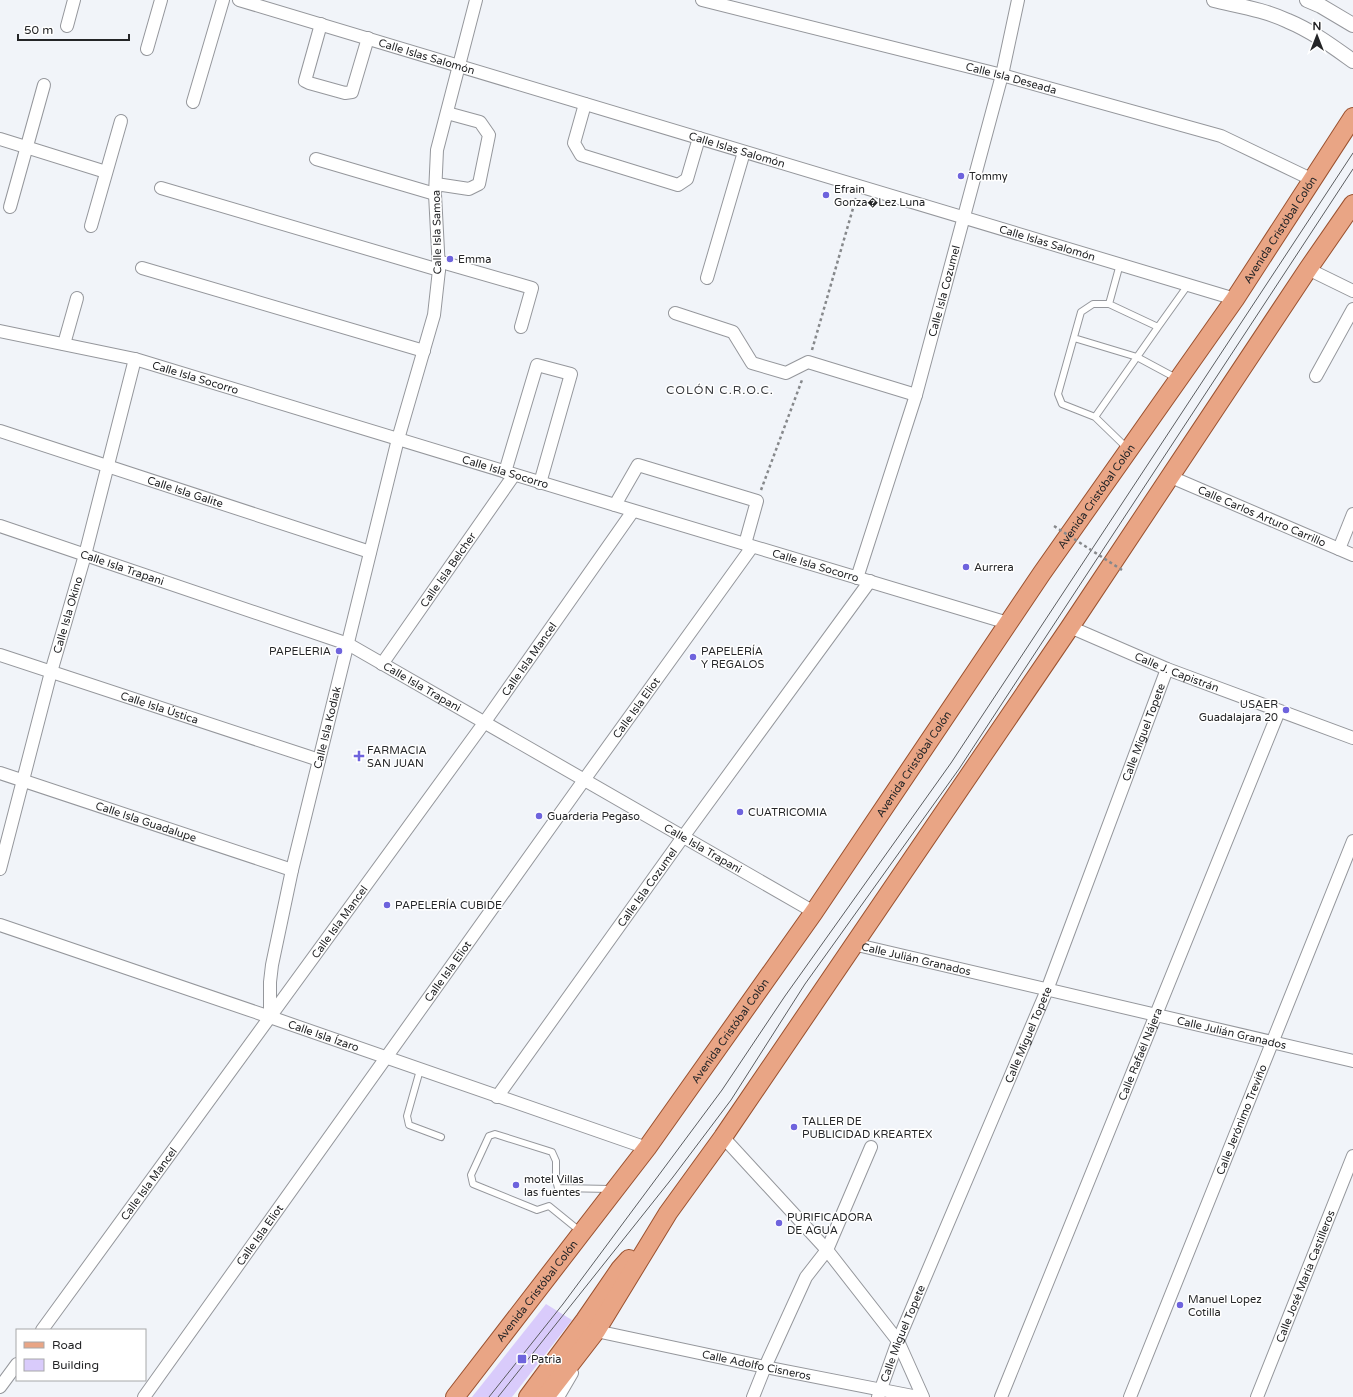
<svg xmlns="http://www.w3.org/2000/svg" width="1353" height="1397" font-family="'Varela Round',sans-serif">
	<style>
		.building { fill: #d9cbfb }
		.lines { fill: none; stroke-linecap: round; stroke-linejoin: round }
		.service-casing { stroke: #95979c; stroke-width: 8 }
		.minor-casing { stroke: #95979c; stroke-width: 14 }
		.tertiary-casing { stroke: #95979c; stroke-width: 16 }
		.primary-casing { stroke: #9a512f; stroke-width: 20 }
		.path { stroke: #86888b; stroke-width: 2.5; stroke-dasharray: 3 3; stroke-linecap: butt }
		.service { stroke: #fff; stroke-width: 6 }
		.minor { stroke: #fff; stroke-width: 12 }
		.tertiary { stroke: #fff; stroke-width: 14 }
		.primary { stroke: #e9a585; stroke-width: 18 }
		.tram { stroke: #5b5d60; stroke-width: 1 }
		.path-bridge { stroke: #86888b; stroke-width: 2.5; stroke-dasharray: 3 3; stroke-linecap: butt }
		.poi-dot { fill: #6e63dd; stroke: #fff; stroke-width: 1.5 }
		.labels { text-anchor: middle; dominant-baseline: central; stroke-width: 3; stroke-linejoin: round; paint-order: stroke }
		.street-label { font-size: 11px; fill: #242527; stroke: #fff }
		.poi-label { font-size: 11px; fill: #242527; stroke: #fff; text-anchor: start }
		.neighbourhood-label { font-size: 12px; letter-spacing: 1px; fill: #383a3e; stroke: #fff }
	</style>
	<rect width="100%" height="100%" fill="#f1f4f9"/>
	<path class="building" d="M546,1304L572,1320L512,1397H472Z"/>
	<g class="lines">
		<defs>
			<path id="service" d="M1120,264L1109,304L1158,327L1188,285
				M1109,304H1093L1081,312L1058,394L1062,404L1095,417L1158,327
				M1074,338L1137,357L1176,378
				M1095,417L1128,449
				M420,1070L407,1116L409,1125L441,1137
				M581,1232L549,1206L537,1210L473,1184L471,1175L489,1136L495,1134L552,1152L556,1161V1180L558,1188L611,1189"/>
			<g id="minor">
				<path id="s1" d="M239,0L1235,299"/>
				<path id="s2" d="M702,0L1002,75L1221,136L1313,180"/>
				<path d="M321,24L305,81L309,83L345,93L352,92L368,38"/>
				<path d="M67,26L74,0"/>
				<path d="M147,49L161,0"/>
				<path d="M193,102L223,0"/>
				<path d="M585,104L574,143L581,155L678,185L687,179L699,138"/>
				<path d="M0,139L106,172"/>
				<path d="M316,159L435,194"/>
				<path d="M436,184L469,189L479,184L489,135L480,122L447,113"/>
				<path d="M161,188L439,270"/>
				<path d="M10,207L44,85"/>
				<path d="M91,226L121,121"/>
				<path d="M438,261L532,288L521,327"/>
				<path d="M142,268L424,351"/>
				<path d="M1308,269L1353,291"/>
				<path d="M707,278L744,152"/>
				<path d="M675,313L733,332L752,363L786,373L808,362L916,395"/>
				<path id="s3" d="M0,331L135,359L615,505L1008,623"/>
				<path d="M64,344L77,298"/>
				<path d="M1316,376L1353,309"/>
				<path id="s4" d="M0,431L370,552"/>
				<path d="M505,472L537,365L571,374L540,483"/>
				<path id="s5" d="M1171,477L1353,555"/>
				<path d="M615,505L638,465L757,501L745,544"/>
				<path id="s6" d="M0,526L348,644L814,912"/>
				<path d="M1339,549L1353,514"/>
				<path id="s7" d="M857,578L916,395L1002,75L1018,0"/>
				<path id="s8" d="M1070,627L1167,669L1353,738"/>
				<path id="s9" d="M0,655L319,760"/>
				<path id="s10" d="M382,664L514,475"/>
				<path id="s11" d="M0,773L292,870"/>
				<path id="s12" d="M0,869L51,672L85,555L135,359"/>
				<path id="s13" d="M0,925L270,1017L647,1148"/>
				<path id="s14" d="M853,944L1353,1061"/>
				<path id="s15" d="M270,1017V982L272,965L292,870L398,439L434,315L439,270L435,194L437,150L476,0"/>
				<path id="s16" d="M497,1097L683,837L870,581"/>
				<path d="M723,1137L827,1250L898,1341L923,1397"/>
				<path id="s17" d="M42,1330L484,723L633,511"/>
				<path id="s18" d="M593,1336L596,1331L765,1367L918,1397"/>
				<path d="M0,1387L17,1364"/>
				<path id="s19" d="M144,1397L584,780L752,547"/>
				<path d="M558,1397L572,1373"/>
				<path d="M753,1397L765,1367L806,1277L827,1250L871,1147"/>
				<path id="s20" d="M878,1397L898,1341L1047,990L1167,669"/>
				<path id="s21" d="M1001,1397L1279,711"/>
				<path id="s22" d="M1130,1397L1353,841"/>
				<path id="s23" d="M1257,1397L1353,1156"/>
			</g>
			<path id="tertiary" d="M1214,0C1239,6 1265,10 1288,21C1312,31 1332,46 1353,61
				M1307,0L1321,6L1353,25"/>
			<g id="primary">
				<path id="s24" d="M455,1397L647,1148L814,912L1042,573L1235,299L1353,117"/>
				<path d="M528,1397L585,1320L620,1269L629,1259"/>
				<path d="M545,1397L596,1331L668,1213L723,1137L1070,627L1308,269L1353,204"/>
			</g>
		</defs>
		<use href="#service" class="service-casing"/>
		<use href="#minor" class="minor-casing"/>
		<use href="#tertiary" class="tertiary-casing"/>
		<use href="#primary" class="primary-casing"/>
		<path class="path" d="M812,350L856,198
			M761,490L802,380"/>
		<use href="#service" class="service"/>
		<use href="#minor" class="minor"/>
		<use href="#tertiary" class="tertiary"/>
		<use href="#primary" class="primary"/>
		<path class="tram" d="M489,1397L563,1304L722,1090L785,996L951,763L1353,153
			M498,1397L673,1177L731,1100L805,984L959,769L1353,169"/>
		<path class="path-bridge" d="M1054,526L1122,570"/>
	</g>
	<g class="poi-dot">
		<circle cx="961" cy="176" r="4"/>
		<circle cx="826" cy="195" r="4"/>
		<circle cx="450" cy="259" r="4"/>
		<circle cx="966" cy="567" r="4"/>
		<circle cx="339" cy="651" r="4"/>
		<circle cx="693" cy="657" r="4"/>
		<circle cx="1286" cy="710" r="4"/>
		<path d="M357 750h4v4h4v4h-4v4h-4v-4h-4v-4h4z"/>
		<circle cx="740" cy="812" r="4"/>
		<circle cx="539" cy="816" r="4"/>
		<circle cx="387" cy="905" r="4"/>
		<circle cx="794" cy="1127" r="4"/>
		<circle cx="516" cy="1185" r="4"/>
		<circle cx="779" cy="1223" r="4"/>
		<circle cx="1180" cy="1305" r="4"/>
		<rect x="517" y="1354" width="10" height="10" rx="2"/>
	</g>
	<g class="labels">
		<g class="street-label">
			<text stroke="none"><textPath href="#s1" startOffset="196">Calle Islas Salomón</textPath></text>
			<text stroke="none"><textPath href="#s2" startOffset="319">Calle Isla Deseada</textPath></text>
			<text stroke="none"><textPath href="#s1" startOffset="520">Calle Islas Salomón</textPath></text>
			<text stroke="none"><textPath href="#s24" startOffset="1430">Avenida Cristóbal Colón</textPath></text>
			<text transform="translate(437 232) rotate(-91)">Calle Isla Samoa</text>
			<text stroke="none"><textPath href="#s1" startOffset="844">Calle Islas Salomón</textPath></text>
			<text stroke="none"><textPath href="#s7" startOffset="300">Calle Isla Cozumel</textPath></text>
			<text stroke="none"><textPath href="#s3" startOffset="201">Calle Isla Socorro</textPath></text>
			<text stroke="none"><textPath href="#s3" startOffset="525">Calle Isla Socorro</textPath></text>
			<text stroke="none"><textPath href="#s4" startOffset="195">Calle Isla Galite</textPath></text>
			<text stroke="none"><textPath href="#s24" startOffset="1106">Avenida Cristóbal Colón</textPath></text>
			<text stroke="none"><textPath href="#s5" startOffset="99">Calle Carlos Arturo Carrillo</textPath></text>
			<text stroke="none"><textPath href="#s3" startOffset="849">Calle Isla Socorro</textPath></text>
			<text stroke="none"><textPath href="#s6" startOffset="129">Calle Isla Trapani</textPath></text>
			<text stroke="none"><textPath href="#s10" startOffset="115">Calle Isla Belcher</textPath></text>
			<text stroke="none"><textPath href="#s12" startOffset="263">Calle Isla Okino</textPath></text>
			<text stroke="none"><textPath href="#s17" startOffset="829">Calle Isla Mancel</textPath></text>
			<text stroke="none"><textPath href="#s8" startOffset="116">Calle J. Capistrán</textPath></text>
			<text stroke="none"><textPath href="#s6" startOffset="453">Calle Isla Trapani</textPath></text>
			<text stroke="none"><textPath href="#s9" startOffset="168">Calle Isla Ústica</textPath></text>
			<text stroke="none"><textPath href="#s19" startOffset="847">Calle Isla Eliot</textPath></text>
			<text stroke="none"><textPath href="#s15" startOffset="296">Calle Isla Kodiak</textPath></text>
			<text stroke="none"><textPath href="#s20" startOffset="716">Calle Miguel Topete</textPath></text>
			<text stroke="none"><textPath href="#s24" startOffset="782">Avenida Cristóbal Colón</textPath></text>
			<text stroke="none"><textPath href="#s11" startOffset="154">Calle Isla Guadalupe</textPath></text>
			<text stroke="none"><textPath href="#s6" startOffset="777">Calle Isla Trapani</textPath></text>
			<text stroke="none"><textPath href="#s16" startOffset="258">Calle Isla Cozumel</textPath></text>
			<text stroke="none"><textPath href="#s17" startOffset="505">Calle Isla Mancel</textPath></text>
			<text stroke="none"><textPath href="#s14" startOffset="65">Calle Julián Granados</textPath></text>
			<text stroke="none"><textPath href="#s19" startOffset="523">Calle Isla Eliot</textPath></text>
			<text stroke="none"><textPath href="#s24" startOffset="458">Avenida Cristóbal Colón</textPath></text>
			<text stroke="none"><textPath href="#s14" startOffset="389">Calle Julián Granados</textPath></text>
			<text stroke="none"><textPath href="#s20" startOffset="392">Calle Miguel Topete</textPath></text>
			<text stroke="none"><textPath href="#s13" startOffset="342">Calle Isla Ízaro</textPath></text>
			<text stroke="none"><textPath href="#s21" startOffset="370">Calle Rafaél Nájera</textPath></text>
			<text stroke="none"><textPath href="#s22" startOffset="299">Calle Jerónimo Treviño</textPath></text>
			<text stroke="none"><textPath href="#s17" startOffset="181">Calle Isla Mancel</textPath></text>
			<text stroke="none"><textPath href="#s19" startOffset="199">Calle Isla Eliot</textPath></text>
			<text stroke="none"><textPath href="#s23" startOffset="130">Calle José María Castilleros</textPath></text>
			<text stroke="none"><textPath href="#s24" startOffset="134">Avenida Cristóbal Colón</textPath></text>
			<text stroke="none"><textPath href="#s20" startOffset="68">Calle Miguel Topete</textPath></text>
			<text stroke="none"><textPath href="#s18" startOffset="170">Calle Adolfo Cisneros</textPath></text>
		</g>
		<g class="poi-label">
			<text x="969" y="176">Tommy</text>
			<text x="834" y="189">Efrain<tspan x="834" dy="13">Gonza�Lez Luna</tspan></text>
			<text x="458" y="259">Emma</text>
			<text x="974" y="567">Aurrera</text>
			<text x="331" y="651" text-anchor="end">PAPELERIA</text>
			<text x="701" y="651">PAPELERÍA<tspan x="701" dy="13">Y REGALOS</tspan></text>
			<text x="1278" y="704" text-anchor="end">USAER<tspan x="1278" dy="13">Guadalajara 20</tspan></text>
			<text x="367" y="750">FARMACIA<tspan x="367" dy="13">SAN JUAN</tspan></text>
			<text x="748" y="812">CUATRICOMIA</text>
			<text x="547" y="816">Guarderia Pegaso</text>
			<text x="395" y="905">PAPELERÍA CUBIDE</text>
			<text x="802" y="1121">TALLER DE<tspan x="802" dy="13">PUBLICIDAD KREARTEX</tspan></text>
			<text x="524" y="1179">motel Villas<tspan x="524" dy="13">las fuentes</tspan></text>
			<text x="787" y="1217">PURIFICADORA<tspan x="787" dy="13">DE AGUA</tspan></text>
			<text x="1188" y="1299">Manuel Lopez<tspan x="1188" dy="13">Cotilla</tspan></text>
			<text x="531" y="1359">Patria</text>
		</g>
		<g class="neighbourhood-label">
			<text x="720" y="390">COLÓN C.R.O.C.</text>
		</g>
	</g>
	<rect x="16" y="1329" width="130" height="52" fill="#ffffff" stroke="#a7a8a9"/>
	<rect x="24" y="1342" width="20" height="6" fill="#e9a585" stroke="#a7a8a9"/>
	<text x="52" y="1349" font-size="12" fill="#242527">Road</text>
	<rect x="24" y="1359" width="20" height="12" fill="#d9cbfb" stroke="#a7a8a9"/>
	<text x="52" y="1369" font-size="12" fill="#242527">Building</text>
	<g transform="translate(1317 36)" stroke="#ffffff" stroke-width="3" paint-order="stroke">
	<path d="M0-3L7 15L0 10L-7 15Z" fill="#242527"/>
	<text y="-6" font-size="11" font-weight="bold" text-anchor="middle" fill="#242527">N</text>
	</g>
	<path d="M18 34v6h111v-6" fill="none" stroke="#242527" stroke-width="2"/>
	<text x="24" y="34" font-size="12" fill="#242527" stroke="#ffffff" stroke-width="3" paint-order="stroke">50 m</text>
</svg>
